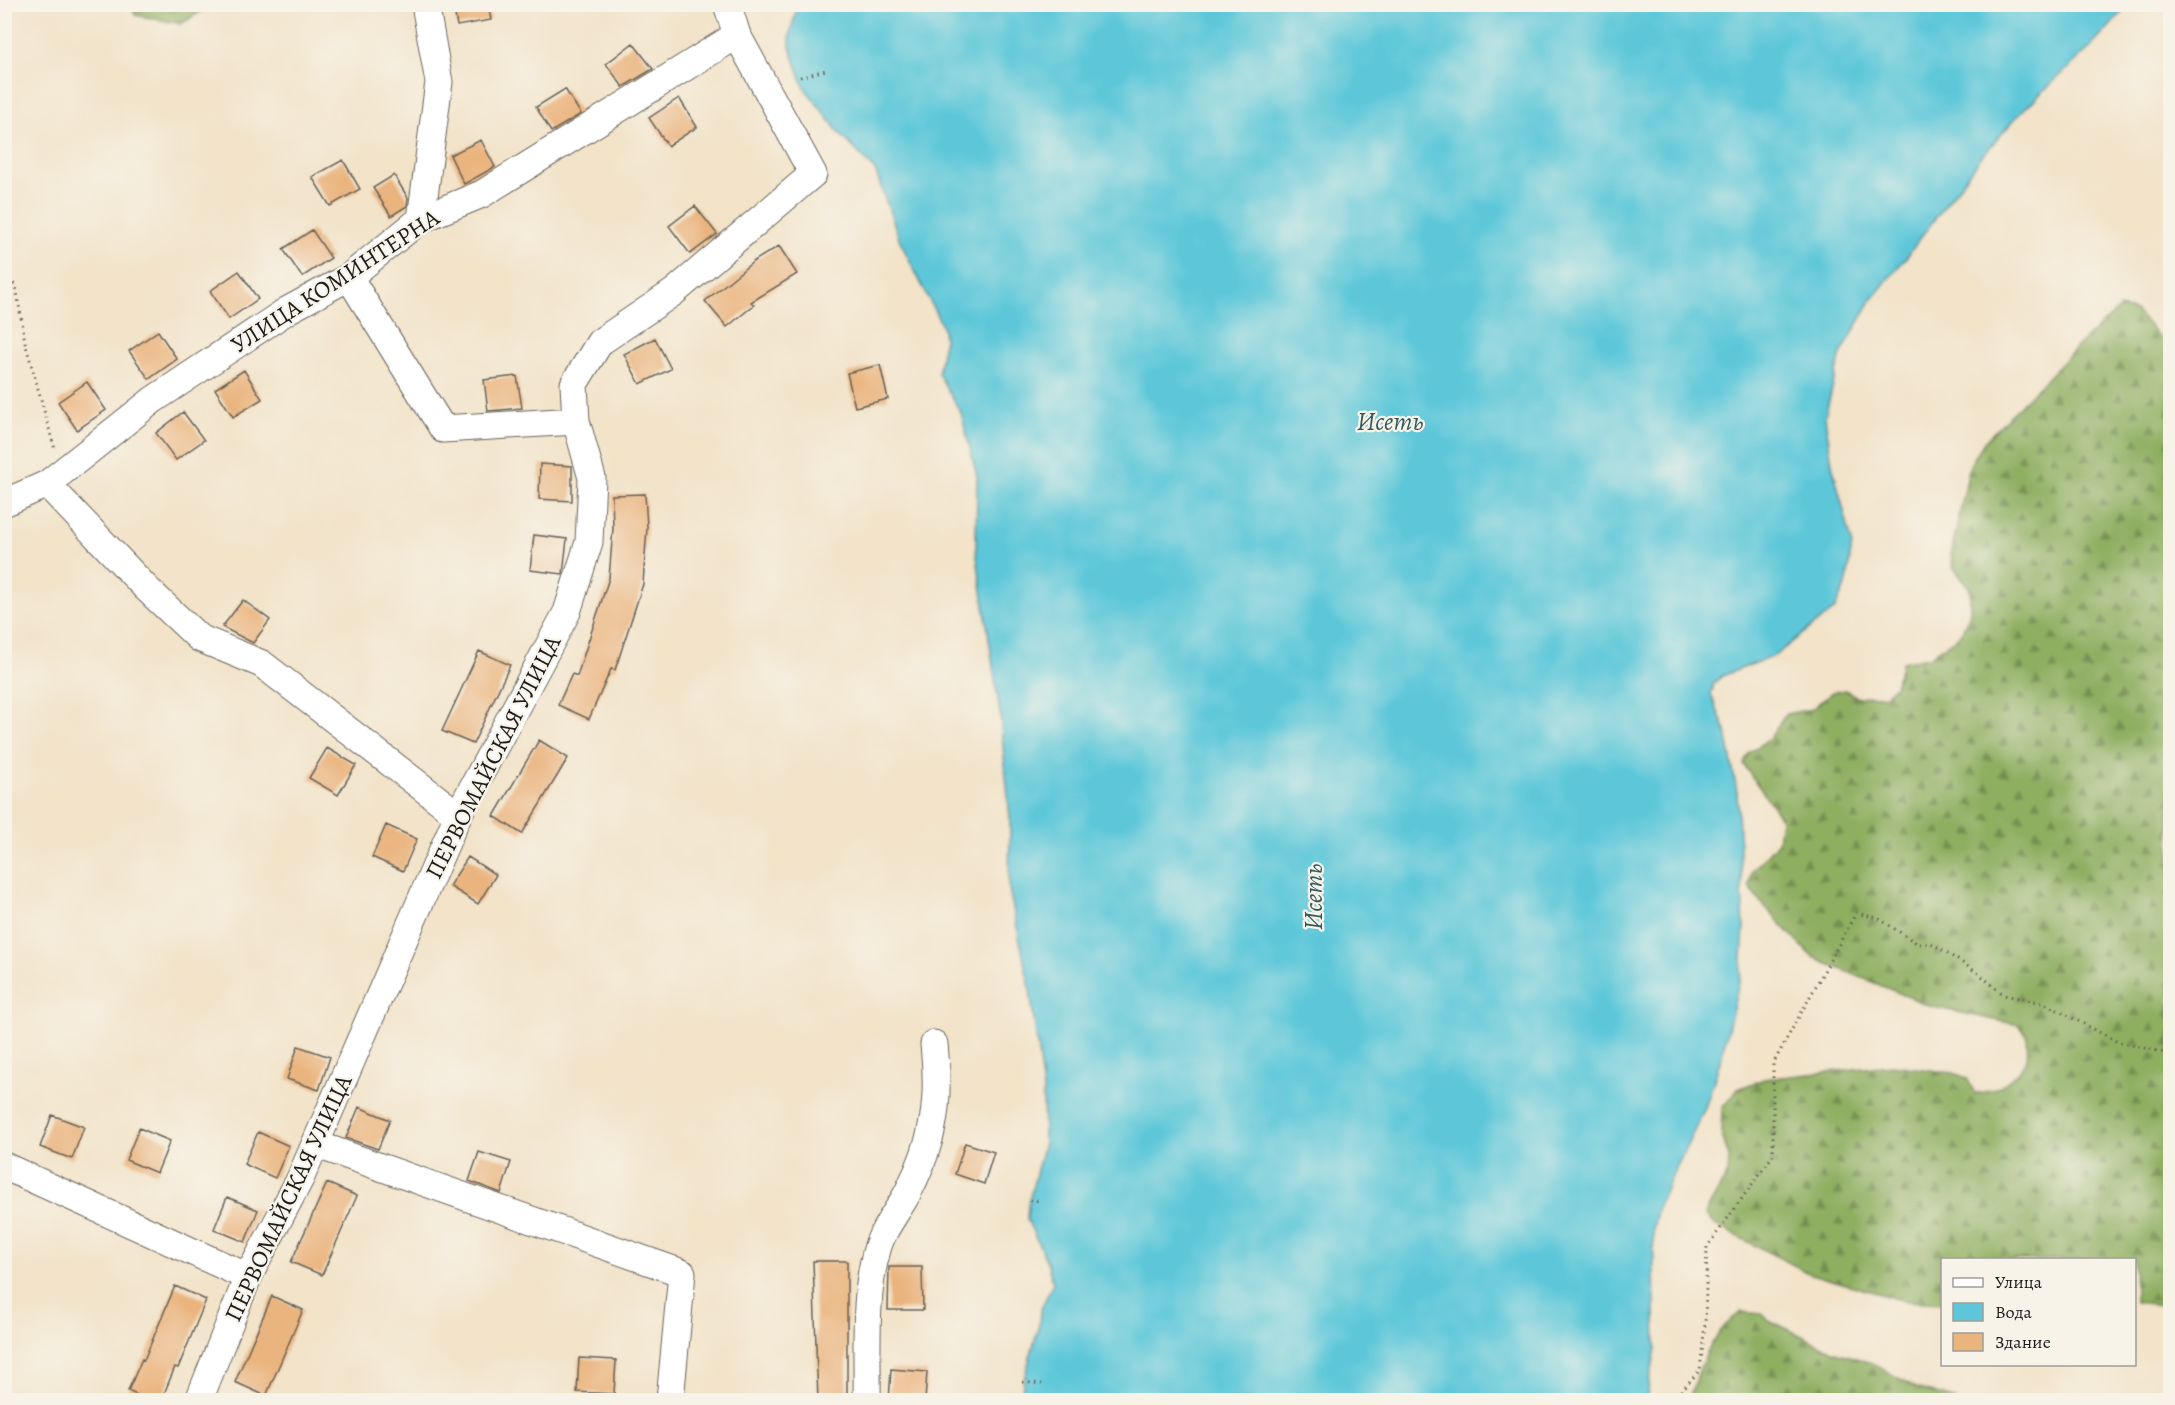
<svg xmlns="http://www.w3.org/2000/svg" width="2175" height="1405" font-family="Alegreya,serif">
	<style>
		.forest { fill: url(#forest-firs); stroke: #55653e; stroke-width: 1.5 }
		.water { fill: #5dc7d9; stroke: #3c727a; stroke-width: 1.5 }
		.building { fill: #eab47e }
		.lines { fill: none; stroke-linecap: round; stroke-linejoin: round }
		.minor-casing { stroke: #676259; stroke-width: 29 }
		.path { stroke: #676259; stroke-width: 3; stroke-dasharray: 1.5 4.5; stroke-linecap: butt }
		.minor { stroke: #fff; stroke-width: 27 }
		.labels { text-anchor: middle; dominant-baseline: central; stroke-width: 4.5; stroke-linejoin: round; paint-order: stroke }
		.street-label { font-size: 24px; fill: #1c1c1c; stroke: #f7f3e8 }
		.water-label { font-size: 26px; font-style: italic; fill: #33585e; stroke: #f7f3e8 }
	</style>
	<defs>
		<pattern id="forest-firs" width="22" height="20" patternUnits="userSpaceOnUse" patternTransform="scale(1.5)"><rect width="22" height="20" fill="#8eae61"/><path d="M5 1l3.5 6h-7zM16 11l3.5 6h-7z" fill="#738d4f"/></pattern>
	</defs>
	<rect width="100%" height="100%" fill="#f7f3e8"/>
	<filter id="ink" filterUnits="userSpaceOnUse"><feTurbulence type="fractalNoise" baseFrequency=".0167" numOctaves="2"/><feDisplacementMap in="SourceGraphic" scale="12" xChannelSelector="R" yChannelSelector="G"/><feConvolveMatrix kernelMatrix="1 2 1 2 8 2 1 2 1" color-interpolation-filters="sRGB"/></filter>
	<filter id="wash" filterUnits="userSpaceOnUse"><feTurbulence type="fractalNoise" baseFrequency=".008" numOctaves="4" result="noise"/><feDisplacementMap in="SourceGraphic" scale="24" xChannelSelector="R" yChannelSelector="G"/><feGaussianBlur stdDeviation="1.35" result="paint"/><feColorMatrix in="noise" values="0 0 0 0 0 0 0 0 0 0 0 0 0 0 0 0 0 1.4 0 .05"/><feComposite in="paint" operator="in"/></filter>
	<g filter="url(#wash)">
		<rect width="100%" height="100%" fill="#f2e3c9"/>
		<path class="forest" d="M131,5H211L181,24L135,15Z
			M2120,308L2135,311L2170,348V1306L2135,1302L2134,1260H1942V1303L1905,1301L1811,1274L1713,1224L1705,1214L1728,1173L1729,1157L1721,1133L1722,1108L1738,1089L1764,1079L1892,1065L1953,1073L1967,1078L1975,1093C1994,1093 2019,1078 2026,1059C2029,1053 2027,1042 2027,1035L2019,1025L1933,1007L1821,961L1809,954L1756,897L1749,886L1752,871L1778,842L1781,818L1743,764L1750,752L1770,738L1786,714L1812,709L1832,692L1845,690L1858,697L1885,695L1895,686L1902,662L1929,657L1961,634L1970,612V588L1953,567L1951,554L1970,465L1984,442L2082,342Z
			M1741,1312L1762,1314L1769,1320L1833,1351L1872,1363L1916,1388L1957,1400H1691L1689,1398C1702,1364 1710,1333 1741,1312Z"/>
		<path class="water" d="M798,4L2129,5L2090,48L2022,111L1981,157L1904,260L1872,299L1841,354L1825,416L1832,464L1852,543L1847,582L1835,609L1774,656L1722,676L1714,683L1711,695L1726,731L1737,792L1744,927L1741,975L1721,1058L1705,1108L1658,1206L1653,1229L1656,1348L1646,1400H1025L1022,1391L1024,1379L1039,1325L1040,1311L1053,1283L1047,1262L1027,1219L1028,1204L1044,1143L1043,1090L1030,989L1009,889L1010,818L1000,714L976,550L977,476L961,413L938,373L944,342L943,328L900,241L875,170L840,134L804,87L790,47V34Z"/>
		<g id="blocks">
			<path class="building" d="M453,4H488L491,20L457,26Z
				M633,43L653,69L623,87L606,64Z
				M565,89L581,114L551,132L536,107Z
				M679,98L697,127L668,146L649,118Z
				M481,140L495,167L464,184L450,155Z
				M343,160L360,189L330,206L312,177Z
				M394,175L408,198L407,206L391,216L373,188Z
				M695,206L717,234L690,254L669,226Z
				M312,230L331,258L302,277L283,249Z
				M779,246L797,274L751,302L754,305L727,327L705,301L754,261Z
				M239,271L258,299L229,319L210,291Z
				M158,331L177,359L149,379L129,351Z
				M655,338L671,369L640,384L624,354Z
				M880,365L888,399L855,407L847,373Z
				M244,370L262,399L233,417L215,389Z
				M517,376L522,408L488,411L484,380Z
				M87,382L106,410L77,430L58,402Z
				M183,412L204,440L176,460L156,433Z
				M540,464L572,466V501L539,499Z
				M645,494L647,527L643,584L615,670L611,669L589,719L558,705L572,674L577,676L609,578L613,529L612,495Z
				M534,535L567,539L563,574L530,570Z
				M243,600L270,620L253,643L222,627Z
				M479,651L510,665L473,744L442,731Z
				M539,740L568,758L522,834L494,816Z
				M327,748L356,765L338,795L309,778Z
				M386,825L417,839L403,871L372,857Z
				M468,857L496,875L478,904L449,886Z
				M298,1046L330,1057L319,1090L287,1079Z
				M359,1107L390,1120L378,1149L346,1138Z
				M52,1115L84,1127L72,1159L40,1147Z
				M139,1128L170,1141L157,1173L126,1160Z
				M258,1132L289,1146L275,1178L244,1164Z
				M965,1143L994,1152L984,1184L955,1174Z
				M479,1152L511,1162L501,1193L469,1181Z
				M327,1183L357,1196L322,1275L291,1262Z
				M227,1197L258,1210L245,1242L214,1229Z
				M813,1261H847V1401H818Z
				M889,1267H922L923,1310H888Z
				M175,1286L206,1300L178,1368L175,1367L161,1401H149L128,1391L142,1359L144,1360Z
				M272,1296L303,1310L266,1396L235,1382Z
				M579,1358L616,1360L614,1394L577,1392Z
				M891,1369L927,1372L925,1401H889Z"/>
		</g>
	</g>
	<g filter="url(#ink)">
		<use href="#blocks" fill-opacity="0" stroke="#676259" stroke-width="1.5"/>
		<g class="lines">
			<defs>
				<path id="minor" d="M421,219L439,82L425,4
					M576,421L574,384L600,342L674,292L813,174L737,35L727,4
					M47,484L146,588L199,638L262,664L458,815
					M4,503L47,484L153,400L288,310L349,277L421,219L482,194L737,35
					M315,1144L682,1273L670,1400
					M4,1166L248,1277
					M199,1400L248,1277L300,1179L458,815L567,612L589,542L592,478L576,421L443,429L349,277
					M867,1400C868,1350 863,1295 878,1246C884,1226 900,1209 909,1190C935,1139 940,1100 934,1044"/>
			</defs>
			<use href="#minor" class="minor-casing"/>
			<path class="path" d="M800,77L826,70
				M4,276L16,286L25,342L55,450
				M1030,1200L1042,1201
				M1023,1382L1042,1384
				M1673,1400L1700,1370L1705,1324L1707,1247L1773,1155V1064L1856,913L1878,918L1918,944H1933L1978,973L2004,995L2044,1003L2118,1042L2170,1054"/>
			<use href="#minor" class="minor"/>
		</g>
	</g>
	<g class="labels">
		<g class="street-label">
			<text transform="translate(335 281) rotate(-33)">УЛИЦА КОМИНТЕРНА</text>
			<text transform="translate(493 757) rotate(-63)">ПЕРВОМАЙСКАЯ УЛИЦА</text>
			<text transform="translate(288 1198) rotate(-65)">ПЕРВОМАЙСКАЯ УЛИЦА</text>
		</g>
		<g class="water-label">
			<text x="1390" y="421">Исеть</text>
			<text transform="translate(1313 897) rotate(-90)">Исеть</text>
		</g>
	</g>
	<rect width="2175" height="1405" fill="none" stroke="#f7f3e8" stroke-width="24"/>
	<rect x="1941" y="1258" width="195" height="108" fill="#f7f3e8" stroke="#9f9d96" stroke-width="1.5"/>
	<rect x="1953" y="1278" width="30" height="9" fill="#ffffff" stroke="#9f9d96" stroke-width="1.5"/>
	<text x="1995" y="1288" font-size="18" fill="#1c1c1c">Улица</text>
	<rect x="1953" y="1303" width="30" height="18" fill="#5dc7d9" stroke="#9f9d96" stroke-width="1.5"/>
	<text x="1995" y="1318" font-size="18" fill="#1c1c1c">Вода</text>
	<rect x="1953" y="1333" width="30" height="18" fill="#eab47e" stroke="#9f9d96" stroke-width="1.5"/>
	<text x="1995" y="1348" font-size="18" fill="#1c1c1c">Здание</text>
</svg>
